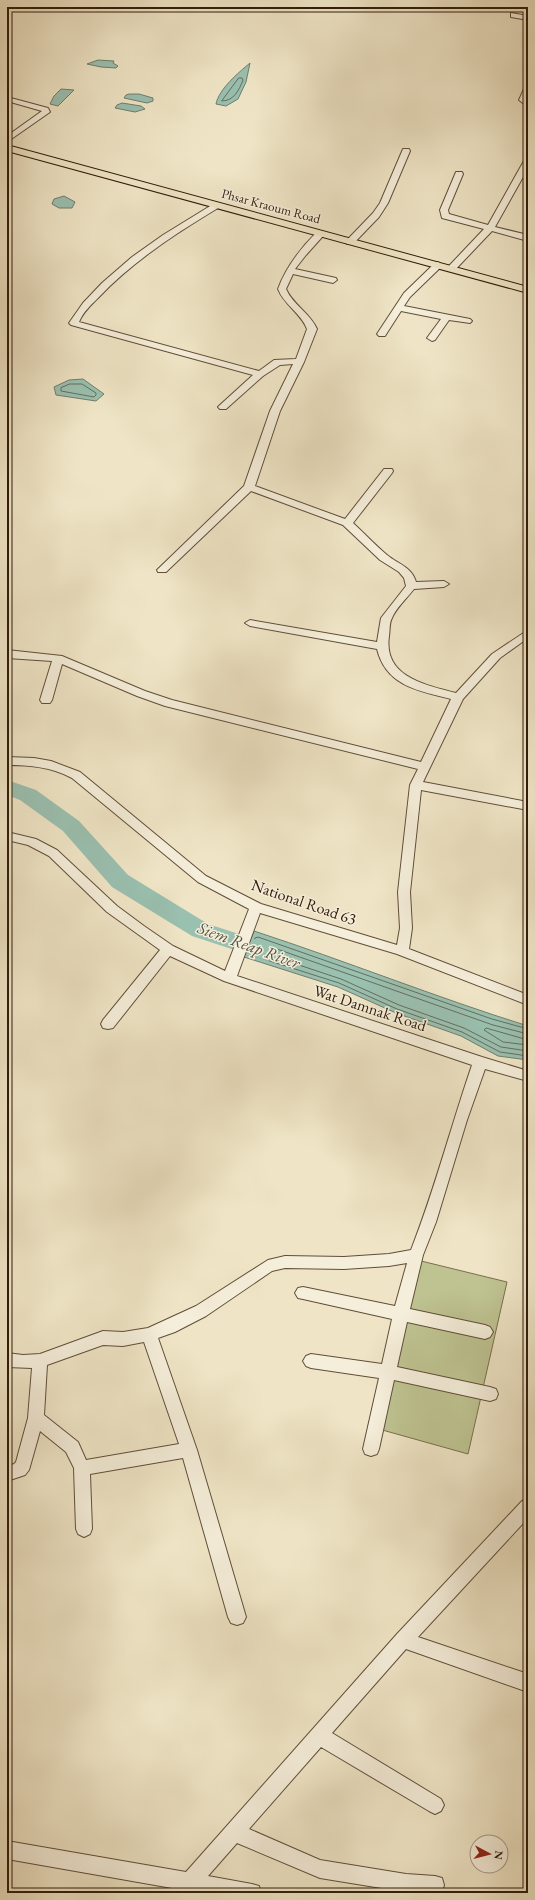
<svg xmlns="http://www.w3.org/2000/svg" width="535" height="1900" font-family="'EB Garamond',serif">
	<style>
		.green { fill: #bec391; stroke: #77704e }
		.water { fill: #9ac0b0; stroke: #707e6e }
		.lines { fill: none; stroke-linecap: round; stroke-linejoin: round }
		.shore { stroke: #656e5d; stroke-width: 1 }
		.river { fill: #9ac0b0; fill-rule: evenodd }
		.minor-casing { stroke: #604e39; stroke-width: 2 }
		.major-casing { stroke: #301c0a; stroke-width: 2 }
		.minor { fill: #f5eeda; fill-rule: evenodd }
		.major { fill: #efe5c6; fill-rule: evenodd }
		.labels { text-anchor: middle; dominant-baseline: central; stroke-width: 3; stroke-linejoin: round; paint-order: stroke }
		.far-street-label { font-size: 13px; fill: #301c0a; stroke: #f5eeda }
		.street-label { font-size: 16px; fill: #301c0a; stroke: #f5eeda }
		.water-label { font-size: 17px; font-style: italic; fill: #554; stroke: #f5eeda }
	</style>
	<rect width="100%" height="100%" fill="#efe5c6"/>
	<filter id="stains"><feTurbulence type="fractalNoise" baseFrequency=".005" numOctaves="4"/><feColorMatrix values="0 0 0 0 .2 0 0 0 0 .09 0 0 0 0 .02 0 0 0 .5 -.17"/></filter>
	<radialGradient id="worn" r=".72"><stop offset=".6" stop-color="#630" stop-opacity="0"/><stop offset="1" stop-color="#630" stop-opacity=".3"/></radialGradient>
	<path class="green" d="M413,1259L507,1282L468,1454L368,1426Z"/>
	<path class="water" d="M98,60L114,61L113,63L118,66L116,68L101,67L87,64Z
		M250,63L246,82L238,99L226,106L216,104C219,89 238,73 250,63Z
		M61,89L74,90L58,106L50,104L54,96Z
		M129,94H139L153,98V101L147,103L124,98L126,95Z
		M122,103L141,106L145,109L135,112L115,108L117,105Z
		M64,196L75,202L72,208H59L52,204L54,199Z
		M83,379L104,394L96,401L56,395L54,387L69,380Z
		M254,931C346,961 435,997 528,1026V1060L498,1056L461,1036L396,1013L338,987L244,957Z"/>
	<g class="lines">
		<path class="shore" d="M239,78H242L243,80C239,90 234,101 222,101Z
			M70,384H82L96,393V395L94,397L61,391V388Z
			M528,1029L492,1019L258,937L255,938L251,947V955L339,983L397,1009L462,1032L500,1052L528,1056
			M528,1034L493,1025L260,943L256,948L257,951L341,979L399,1005L464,1028L501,1047L528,1051
			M528,1040L486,1028L484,1030L503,1042L528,1045"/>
		<path class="river" d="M7,780L36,790L79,821L128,875L208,924L276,946L280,952L276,958L268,961L192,936L112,887L63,831L20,800L7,795Z"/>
		<defs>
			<path id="minor" d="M511,13L528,16V20L511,17Z
				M525,87H528V107L519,100Z
				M7,97L48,108L50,112L7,142V136L42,111L7,101Z
				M403,149H409L410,151L388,203L379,217L353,244H347V240L373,213L380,203Z
				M525,159H528V168L495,227L528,235V241L492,231L454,271H448V267L484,229L442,218L440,210L456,172H462L463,174L448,210L449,214L488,225Z
				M215,203L218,204V208C175,234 133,261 98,298C91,305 83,312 79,322L259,371L274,360L296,359L307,329C301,313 284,305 278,289C286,267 300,249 317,232H323V236L306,255L295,269L336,278L337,280L333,283L293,274L286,289C293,305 310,313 317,329L304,362L280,411L255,486L345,519L384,469H392L393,471L392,473L353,523C364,533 375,545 387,555C398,564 412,567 416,582L444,581L449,584L444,587L414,589C407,598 396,608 392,618C389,623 390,631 389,636C383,677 425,685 456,693L492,654L528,630V638L500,658L463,699L423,782L528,802V810L421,790L410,892L412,928L409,949L528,995V1005L397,954L260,913L237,976L482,1057L528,1071V1081L485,1069L467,1120L436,1222L423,1255L410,1309L485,1325L490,1327L493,1332L490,1337L485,1339L407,1322L397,1367L490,1387L496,1389L498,1394L496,1399L490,1401L394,1380L379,1449L377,1454L371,1456L365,1454L363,1449L379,1378L311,1368L306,1366L303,1361L306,1356L311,1354L382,1364L392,1319L303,1299L298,1298L295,1293L298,1288L303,1287L395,1306L407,1263L389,1266L344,1269L285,1268L272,1271L206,1316L175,1332L158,1338L197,1450L246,1617L243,1623L237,1625L231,1623L228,1617L183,1458L90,1474L92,1529L90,1534L84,1537L78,1534L76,1529L74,1468L66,1452L40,1431L29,1470L25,1475L7,1481V1467L14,1464L16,1462L28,1418L32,1368L7,1367V1353L23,1355L40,1354L103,1331L123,1332L148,1328L196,1306L268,1260L285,1256L344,1257L389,1254L411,1250C435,1189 451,1126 472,1065L224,981L170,956L113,1028L108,1029L103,1028L101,1024L103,1020L160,950L107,912L49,856L28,845L7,840V832L36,839L57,850L117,906L144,926L173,946L225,971L249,909L198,882L72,778C51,767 30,765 7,765V757L34,758L51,761L80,772L206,876L261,904L397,945L400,928L398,892L410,785L418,769L165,706L137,696L62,664L52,700L50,703H42L40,700L52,661L7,658V650L62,656L145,691L172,700L421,762L451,699C419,691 386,686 377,649L250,626L245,623L250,620L377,642L381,618L406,586L404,578L399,572L380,560L343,525L251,491L166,572H158L157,570L244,486L270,411L293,364L280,365L263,376L226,409H220L218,407L220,405L253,375L71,325L69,323L83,303L102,283L132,257L163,235ZM144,1342L179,1444L86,1460L78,1442L44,1415L47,1365L103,1345L123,1346Z
				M438,262L442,265L441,267L410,297L404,306L470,319L472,321L470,323L449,320L435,340L432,341L427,338L441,319L401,311L385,336H379L377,334L404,293L435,263Z
				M528,1498V1518L418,1637L528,1674V1692L406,1649L332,1733L441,1799L444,1805L441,1811L435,1814L429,1811L321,1747L249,1829L320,1860L406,1874L435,1876L442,1878L444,1885L442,1892H406L320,1878L237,1843L208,1876L252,1884L259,1886L261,1893H171L172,1888L7,1859V1841L186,1872L397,1634L522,1501Z"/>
			<path id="major" d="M7,145L528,287V293L7,151Z"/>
		</defs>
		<use href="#minor" class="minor-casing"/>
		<use href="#major" class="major-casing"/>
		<use href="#minor" class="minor"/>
		<use href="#major" class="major"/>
	</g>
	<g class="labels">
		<g class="far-street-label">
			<text transform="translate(271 206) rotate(15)">Phsar Kraoum Road</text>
		</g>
		<g class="street-label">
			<text transform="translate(304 902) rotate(19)">National Road 63</text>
			<text transform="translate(370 1008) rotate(18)">Wat Damnak Road</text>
		</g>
		<g class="water-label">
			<text transform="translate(249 945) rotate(20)">Siem Reap River</text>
		</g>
	</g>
	<rect width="535" height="1900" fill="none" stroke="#efe5c6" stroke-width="24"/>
	<rect x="8" y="8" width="519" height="1884" fill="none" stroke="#301c0a" stroke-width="2"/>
	<rect x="12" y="12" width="511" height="1876" fill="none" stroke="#301c0a"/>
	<g transform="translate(489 1854) rotate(97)"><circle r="19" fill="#f5eeda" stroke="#a69a87"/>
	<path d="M0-3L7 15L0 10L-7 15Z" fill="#8f2418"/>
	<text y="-6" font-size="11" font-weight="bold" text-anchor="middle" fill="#301c0a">N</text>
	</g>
	<rect width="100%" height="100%" filter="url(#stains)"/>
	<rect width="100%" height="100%" fill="url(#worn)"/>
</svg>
